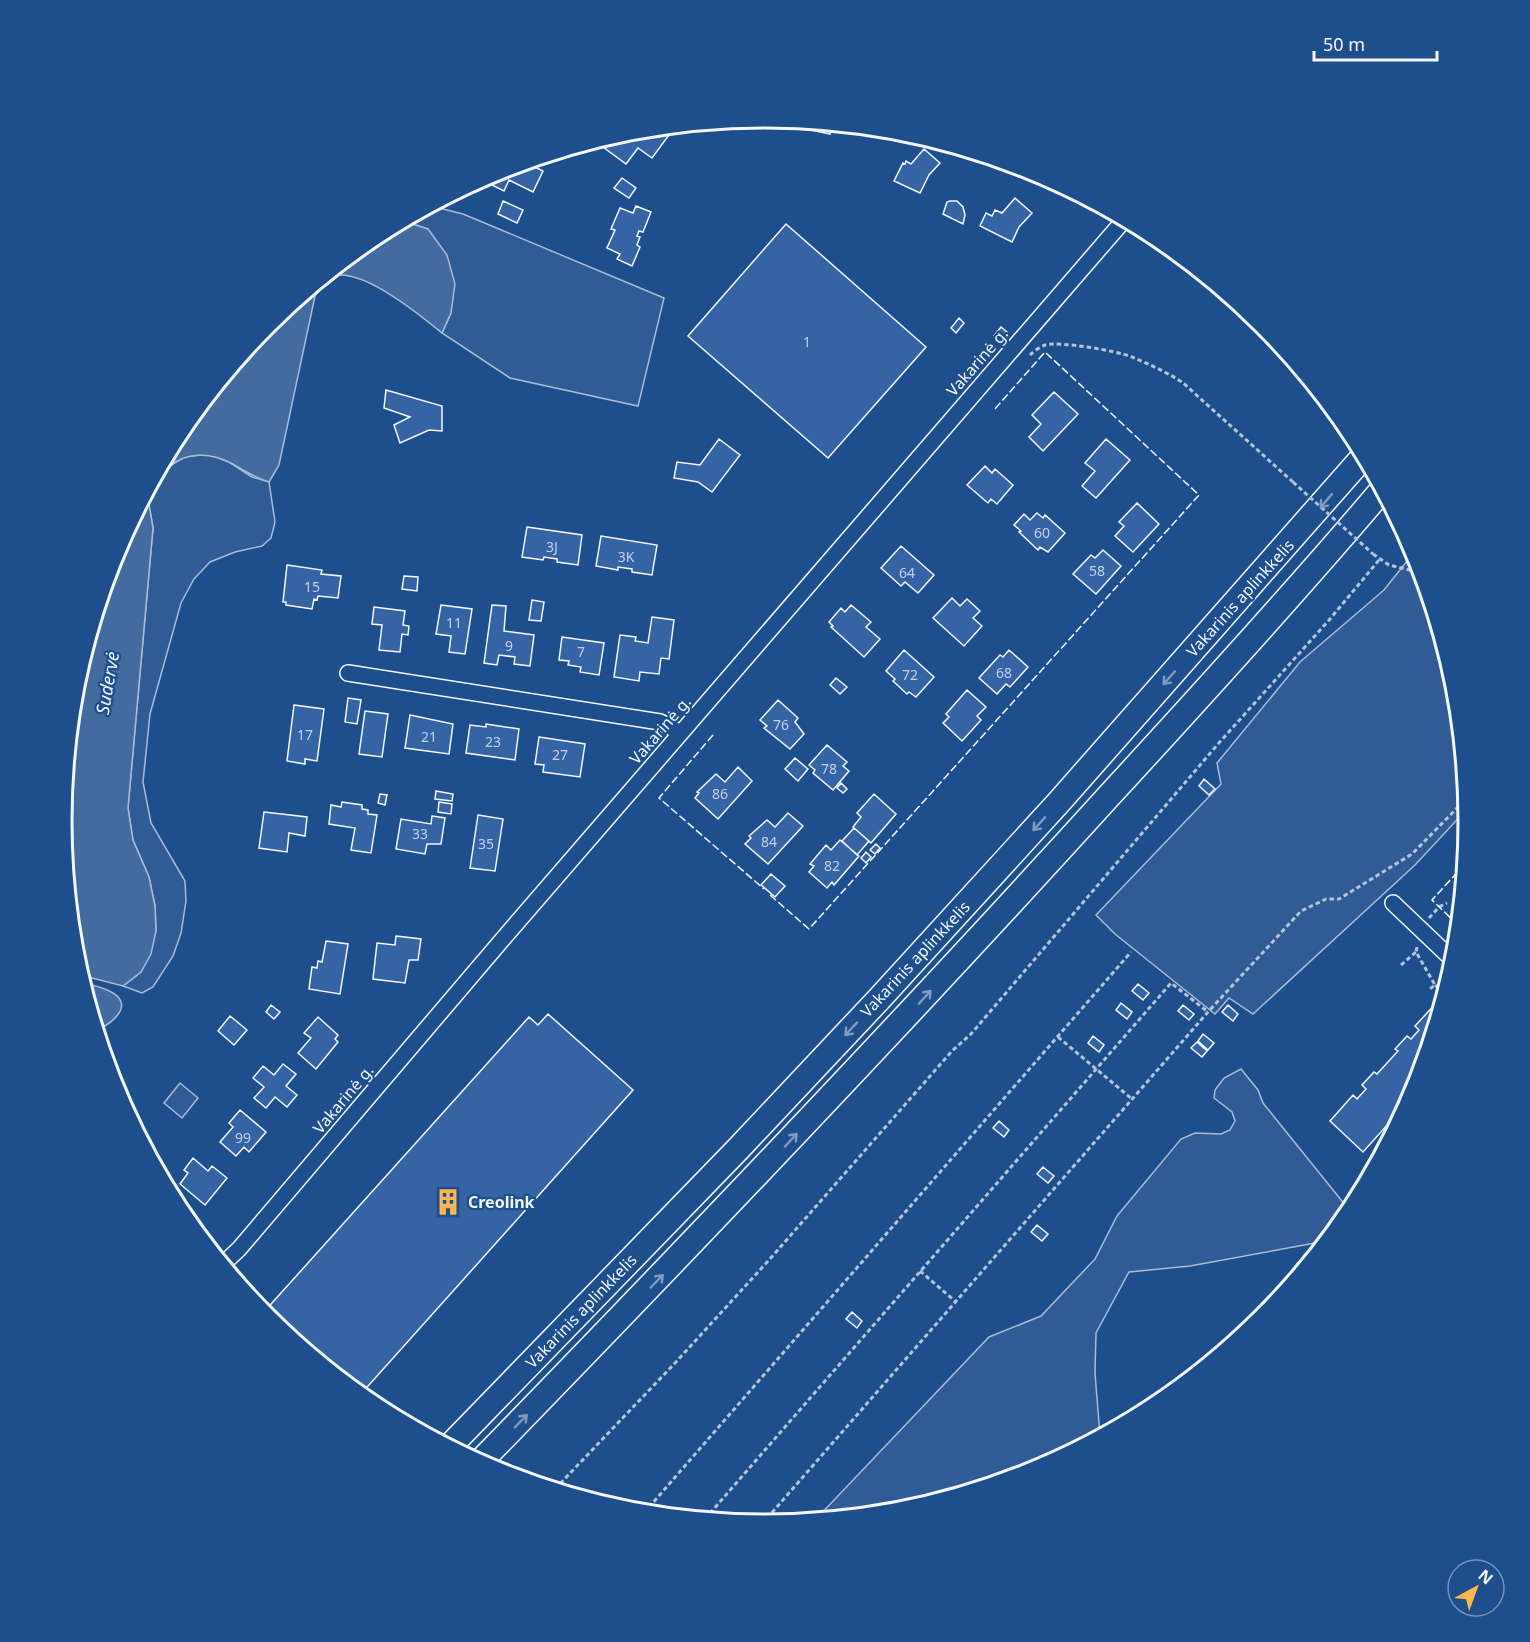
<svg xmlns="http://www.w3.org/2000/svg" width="1530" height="1642" font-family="'Noto Sans',sans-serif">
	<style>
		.built { fill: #305b95; stroke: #a8bbd7; stroke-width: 1.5 }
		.water { fill: #446ba0; stroke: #a8bbd7; stroke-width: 1.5 }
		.building { fill: #3563a3; stroke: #f2f6ff; stroke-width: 1.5 }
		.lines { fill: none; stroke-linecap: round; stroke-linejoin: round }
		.minor-casing { stroke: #f2f6ff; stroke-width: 18 }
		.trunk-casing { stroke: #f2f6ff; stroke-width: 27 }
		.path { stroke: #b3c4dc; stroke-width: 3; stroke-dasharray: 4.5 3; stroke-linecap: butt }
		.minor { stroke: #1f4e8c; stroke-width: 15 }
		.trunk { stroke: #1f4e8c; stroke-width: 24 }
		.path-bridge { stroke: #b3c4dc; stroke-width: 3; stroke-dasharray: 4.5 3; stroke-linecap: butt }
		.fence { stroke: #f2f6ff; stroke-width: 1.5; stroke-dasharray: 8 3; stroke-linecap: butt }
		.oneway { stroke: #7e9ac0 }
		.labels { text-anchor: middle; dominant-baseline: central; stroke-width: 4.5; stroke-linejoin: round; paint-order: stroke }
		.number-label { font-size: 14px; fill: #c3d1e8 }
		.street-label { font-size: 16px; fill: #f2f6ff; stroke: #1f4e8c }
		.poi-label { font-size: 16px; font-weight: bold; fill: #f2f6ff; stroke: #1f4e8c; text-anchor: start }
		.water-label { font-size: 18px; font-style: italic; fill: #f2f6ff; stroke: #1f4e8c }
		.rim { fill: none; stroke: #f2f6ff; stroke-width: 3 }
	</style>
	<rect width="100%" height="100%" fill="#1f4e8c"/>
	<path class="built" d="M431,206L463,214L664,298L638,406L510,378L442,333L451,313L428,229L403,221Z
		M208,454L229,462L252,477L269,482L275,522L271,538L262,546L235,552L210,562L194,579L181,603L150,714L143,782L151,823L185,881L186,901L181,933L173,956L153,987L142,993L123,986L141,972L156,931L155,906L149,877L133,840L128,808L153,528L147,493L167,468L184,457Z
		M1415,551L1455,684L1467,809L1415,865L1253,1014L1229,998L1215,1014L1115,934L1096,915L1221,784L1217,763L1300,662L1384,590Z
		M1241,1069L1258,1090L1263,1103L1350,1211L1326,1241L1190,1266L1129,1272L1096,1333L1095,1373L1100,1436L1034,1471L902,1511L816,1519L989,1337L1041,1316L1095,1259L1117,1216L1181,1139L1195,1133L1221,1134L1230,1130L1235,1121L1232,1112L1214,1098L1215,1090L1224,1078Z
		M180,1083L198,1098L182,1118L164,1103Z"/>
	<path class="water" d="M403,221L428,229L447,255L455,284L451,313L442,333C420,315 363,268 333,276C324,279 319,288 315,296L279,465L269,482C254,477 244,471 231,463C210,452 186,452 168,467C160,474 154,485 147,493L153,528L128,808L133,840L149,877L155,906L156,931L151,954L141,972L123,986L92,978H81L75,958L62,821L75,683L115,551L180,430L268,323L374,236Z
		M83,983C93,985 112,989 119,998C129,1011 107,1027 96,1029Z"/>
	<path class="building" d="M793,120L832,124L830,134L792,126Z
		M659,128L669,135L652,158L638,148L626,164L599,144L602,139L628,131Z
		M924,149L940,163L929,175L920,193L894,181L903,163L905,164L906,161L911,164Z
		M525,162L543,171L533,192L509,180L504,191L480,179L496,171Z
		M1041,175L1063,186L1056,193L1038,178Z
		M622,178L636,188L629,198L614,188Z
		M1015,198L1032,213L1019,227L1012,242L980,226L986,213L992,216L995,210L1002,213Z
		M503,201L523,210L517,223L498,214Z
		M950,201H957L963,207L965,215L963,224L943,214L947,202Z
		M636,206L651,212L643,232L639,231L637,236L640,237L637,245L640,247L632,266L617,259L620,254L607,248L615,230L611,229L620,208L633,213Z
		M786,224L926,347L828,458L688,336Z
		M959,318L964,323L956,333L951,328Z
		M1001,327L1007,332L1000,341L994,336Z
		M386,390L442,406V431L429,430L400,443L394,425L410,417L384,408Z
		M1054,392L1078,414L1043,451L1029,437L1041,424L1032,415Z
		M719,439L740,455L712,492L698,482L674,478L677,462L700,465Z
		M1106,439L1130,460L1096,498L1082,486L1095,471L1085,463Z
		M985,466L992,473L995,469L1013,485L997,504L991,499L988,503L967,485Z
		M1137,503L1159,524L1133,552L1115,536L1124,526L1119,522Z
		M1037,513L1043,518L1045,515L1065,533L1048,552L1040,547L1038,550L1019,532L1021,531L1014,525L1024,514L1030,520Z
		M527,527L582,535L578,565L557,562V559L544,557L543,560L522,557Z
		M601,536L657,545L652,575L632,572V569L618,567V570L596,566Z
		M901,546L934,575L918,593L905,582L901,586L881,568Z
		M1103,550L1121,566L1096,594L1073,574L1091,555L1095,558Z
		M287,565L322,570L321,574L341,576L338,598L318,596L317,600L314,599L312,609L286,605V602H283Z
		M404,576L418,577L417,591L402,589Z
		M952,598L960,606L967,599L980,611L973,618L982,626L964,646L933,618Z
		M532,600L544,602L541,621L529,620Z
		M441,605L472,609L465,654L449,652L451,636L436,634Z
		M492,605L506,606L504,631L534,635L530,666L514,664L515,657L499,655L497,665L484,663Z
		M851,605L871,622L866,627L880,639L864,657L831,627L833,626L829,622L841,608L845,612Z
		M374,607L405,611L403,625L409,626L408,635L402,634L400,652L379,650L382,625L372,624Z
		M652,617L674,620L669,659L661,658L659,674L640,672L639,681L614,677L620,635L636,637L635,641L648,643Z
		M562,637L604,643L599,675L580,672L581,667L568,665L569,661L559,660Z
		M904,650L934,677L916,697L909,692L907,694L893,681L895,679L886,671Z
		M1009,650L1028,667L1010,687L1006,684L997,694L979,678L1000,655L1003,657Z
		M836,678L847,687L840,694L830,685Z
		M967,690L986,707L977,716L981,720L962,741L943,723L949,717L946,714Z
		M348,698L361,700L357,724L345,722Z
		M778,700L798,718L795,722L804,734L790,749L764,728L767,726L760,720Z
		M294,705L324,709L317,761L305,759V764L287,761Z
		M365,711L388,714L382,757L359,754Z
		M410,715L453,724L449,754L405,748Z
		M486,724L519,729L515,760L466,753L470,725L486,727Z
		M539,737L585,744L580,777L543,772L544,765L535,764Z
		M827,745L847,762L843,766L849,771L833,790L813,773L815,770L809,765Z
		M795,758L808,769L798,781L785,769Z
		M738,767L752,781L718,819L695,798L699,793L697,792L716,774L725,782Z
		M1204,779L1215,789L1209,795L1199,786Z
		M841,783L847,789L843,793L837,788Z
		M436,791L453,794L452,801L435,799Z
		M380,794L387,795L385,805L378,803Z
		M874,794L896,814L871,843L853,827L861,817L857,813Z
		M342,802L362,805V809L368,810V814L377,815L371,853L351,850L355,828L329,824L331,805L341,807Z
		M439,802L452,804L451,814L438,812Z
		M264,812L307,817L305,836L289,833L287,852L259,848Z
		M788,813L803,826L768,864L745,844L751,838L749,836L767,820L775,827Z
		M478,815L503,819L495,871L470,868Z
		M432,816L445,818L441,844H427L425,854L396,849L401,819L431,824Z
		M854,828L869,841L857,855L842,841Z
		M840,840L859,856L834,885L832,882L827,888L809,872L814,866L810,864L826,845L831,850Z
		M876,844L880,848L875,854L870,850Z
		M866,852L871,857L866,863L861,858Z
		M771,874L785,886L775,897L761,885Z
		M1461,895L1460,907L1454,902Z
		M396,936L421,939L418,960H409L405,983L373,979L377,943L395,945Z
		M326,941L348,944L340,994L309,989L312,967L317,968L318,961L322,962Z
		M1138,984L1149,993L1143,1000L1132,991Z
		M1439,1000L1442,1002L1415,1088L1405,1100L1408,1102L1363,1152L1330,1121L1353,1095L1357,1099L1366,1089L1362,1085L1374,1072L1377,1074L1398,1051L1395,1049L1407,1036L1411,1039L1419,1030L1415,1026Z
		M1121,1003L1132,1012L1127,1019L1116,1010Z
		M271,1005L280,1012L274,1019L266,1012Z
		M1183,1005L1194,1014L1189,1020L1178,1011Z
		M1228,1005L1238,1014L1233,1021L1222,1012Z
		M548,1014L633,1090L360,1395L263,1313L529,1017L538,1025Z
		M230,1016L247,1030L234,1045L218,1031Z
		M318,1017L338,1035L335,1039L338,1042L316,1069L298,1053L311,1038L304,1033Z
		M1203,1034L1214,1043L1208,1050L1198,1041Z
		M1093,1036L1104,1045L1099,1052L1088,1043Z
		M1197,1042L1207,1051L1202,1057L1191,1048Z
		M283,1064L296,1074L286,1086L297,1095L287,1107L275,1097L266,1108L254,1098L264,1087L253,1078L263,1066L274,1075Z
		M240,1110L266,1132L249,1152L244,1147L236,1156L220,1142L233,1127L229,1123Z
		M999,1121L1009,1130L1004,1137L993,1128Z
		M193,1158L208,1171L212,1166L227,1178L205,1205L180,1184L188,1173L184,1170Z
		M1043,1167L1054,1176L1048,1183L1037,1174Z
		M1037,1225L1048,1234L1042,1241L1031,1232Z
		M852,1312L862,1321L857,1328L846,1319Z"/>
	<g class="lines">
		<defs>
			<path id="minor" d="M348,673L660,722L671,727L680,734
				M1393,903L1454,961
				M223,1264L239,1249L502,940L1125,219"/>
			<path id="trunk" d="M450,1446L738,1149L880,998L1059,802L1364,456
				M480,1462C692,1244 902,1024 1107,798C1200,697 1293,595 1382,490"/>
		</defs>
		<use href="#minor" class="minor-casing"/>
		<use href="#trunk" class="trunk-casing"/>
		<path class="path" d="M1030,355C1034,351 1040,347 1045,345C1061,341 1117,351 1132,357C1149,364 1166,372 1182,382L1293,482
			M1373,554L1389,565L1422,573
			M1429,918L1439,907L1447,903
			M1417,947L1416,952L1435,985L1430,989
			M1401,965L1416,952
			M1435,985L1444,993
			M1058,1037L1132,1099
			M920,1271L955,1301
			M555,1489L676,1362L769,1260L952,1051L971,1034L1218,744L1330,619L1379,560
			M644,1513L1131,952
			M705,1519L1171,983L1208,1012
			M762,1524L1208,1012L1301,911L1326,899H1339L1412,854L1466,799"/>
		<use href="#minor" class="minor"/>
		<use href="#trunk" class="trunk"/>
		<path class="path-bridge" d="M1293,482L1373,554"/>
		<path class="fence" d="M713,735L659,798L764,889
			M770,895L809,929L1199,495L1045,352L994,410
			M1458,925L1432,900L1464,865"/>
	</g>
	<defs><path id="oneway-shaft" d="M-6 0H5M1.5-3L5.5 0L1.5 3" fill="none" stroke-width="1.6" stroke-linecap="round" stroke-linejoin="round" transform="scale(1.5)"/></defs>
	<g class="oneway">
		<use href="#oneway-shaft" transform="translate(1326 501) rotate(130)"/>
		<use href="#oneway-shaft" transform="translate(1169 678) rotate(132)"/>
		<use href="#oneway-shaft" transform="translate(1039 824) rotate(132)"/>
		<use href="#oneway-shaft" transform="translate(925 997) rotate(-47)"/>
		<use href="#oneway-shaft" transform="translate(851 1029) rotate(133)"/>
		<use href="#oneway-shaft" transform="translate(791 1140) rotate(-47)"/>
		<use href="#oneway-shaft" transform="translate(657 1281) rotate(-46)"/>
		<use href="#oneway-shaft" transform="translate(521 1421) rotate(-46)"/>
	</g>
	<defs>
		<symbol id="building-bare" viewBox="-9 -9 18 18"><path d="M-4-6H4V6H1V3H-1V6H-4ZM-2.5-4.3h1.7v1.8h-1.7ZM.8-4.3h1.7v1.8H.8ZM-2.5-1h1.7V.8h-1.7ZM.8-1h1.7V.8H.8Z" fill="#ffb74d" stroke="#1f4e8c" stroke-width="2.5" paint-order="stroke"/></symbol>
	</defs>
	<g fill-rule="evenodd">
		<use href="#building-bare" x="429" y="1183" width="38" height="38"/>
	</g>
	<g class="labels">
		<g class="number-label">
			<text x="807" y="341">1</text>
			<text x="1042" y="532">60</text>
			<text x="552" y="546">3J</text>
			<text x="626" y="556">3K</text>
			<text x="1097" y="570">58</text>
			<text x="907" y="572">64</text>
			<text x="312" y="586">15</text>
			<text x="454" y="622">11</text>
			<text x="509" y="645">9</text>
			<text x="581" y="651">7</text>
			<text x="1004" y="672">68</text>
			<text x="910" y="674">72</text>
			<text x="781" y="724">76</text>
			<text x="305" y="734">17</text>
			<text x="429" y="736">21</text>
			<text x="493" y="741">23</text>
			<text x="560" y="754">27</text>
			<text x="829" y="768">78</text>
			<text x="720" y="793">86</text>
			<text x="420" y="833">33</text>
			<text x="769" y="841">84</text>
			<text x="486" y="843">35</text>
			<text x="832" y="865">82</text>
			<text x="243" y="1137">99</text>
		</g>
		<g class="street-label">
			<text transform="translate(977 362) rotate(-49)">Vakarinė g.</text>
			<text transform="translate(1240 598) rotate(-48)">Vakarinis aplinkkelis</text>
			<text transform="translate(660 730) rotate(-49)">Vakarinė g.</text>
			<text transform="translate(915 959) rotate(-47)">Vakarinis aplinkkelis</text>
			<text transform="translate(343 1099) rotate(-50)">Vakarinė g.</text>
			<text transform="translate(581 1311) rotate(-46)">Vakarinis aplinkkelis</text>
		</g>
		<g class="poi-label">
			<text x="468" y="1202">Creolink</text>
		</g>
		<g class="water-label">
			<text transform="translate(107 683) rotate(-80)">Sudervė</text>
		</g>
	</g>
	<path d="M0 0H1530V1642H0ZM72 821a693 693 0 1 1 1386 0a693 693 0 1 1-1386 0Z" fill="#1f4e8c" fill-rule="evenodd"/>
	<path class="rim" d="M72 821a693 693 0 1 1 1386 0a693 693 0 1 1-1386 0Z"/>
	<g transform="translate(1476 1588) rotate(41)"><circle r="28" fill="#1f4e8c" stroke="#7391ba" stroke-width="1.5"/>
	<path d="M0-4.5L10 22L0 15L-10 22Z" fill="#ffb74d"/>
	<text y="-9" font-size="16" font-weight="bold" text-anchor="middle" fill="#f2f6ff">N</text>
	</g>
	<path d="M1314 51v9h123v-9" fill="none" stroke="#f2f6ff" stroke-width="3"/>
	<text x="1323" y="51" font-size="18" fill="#f2f6ff" stroke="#1f4e8c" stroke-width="4.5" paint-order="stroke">50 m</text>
</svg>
